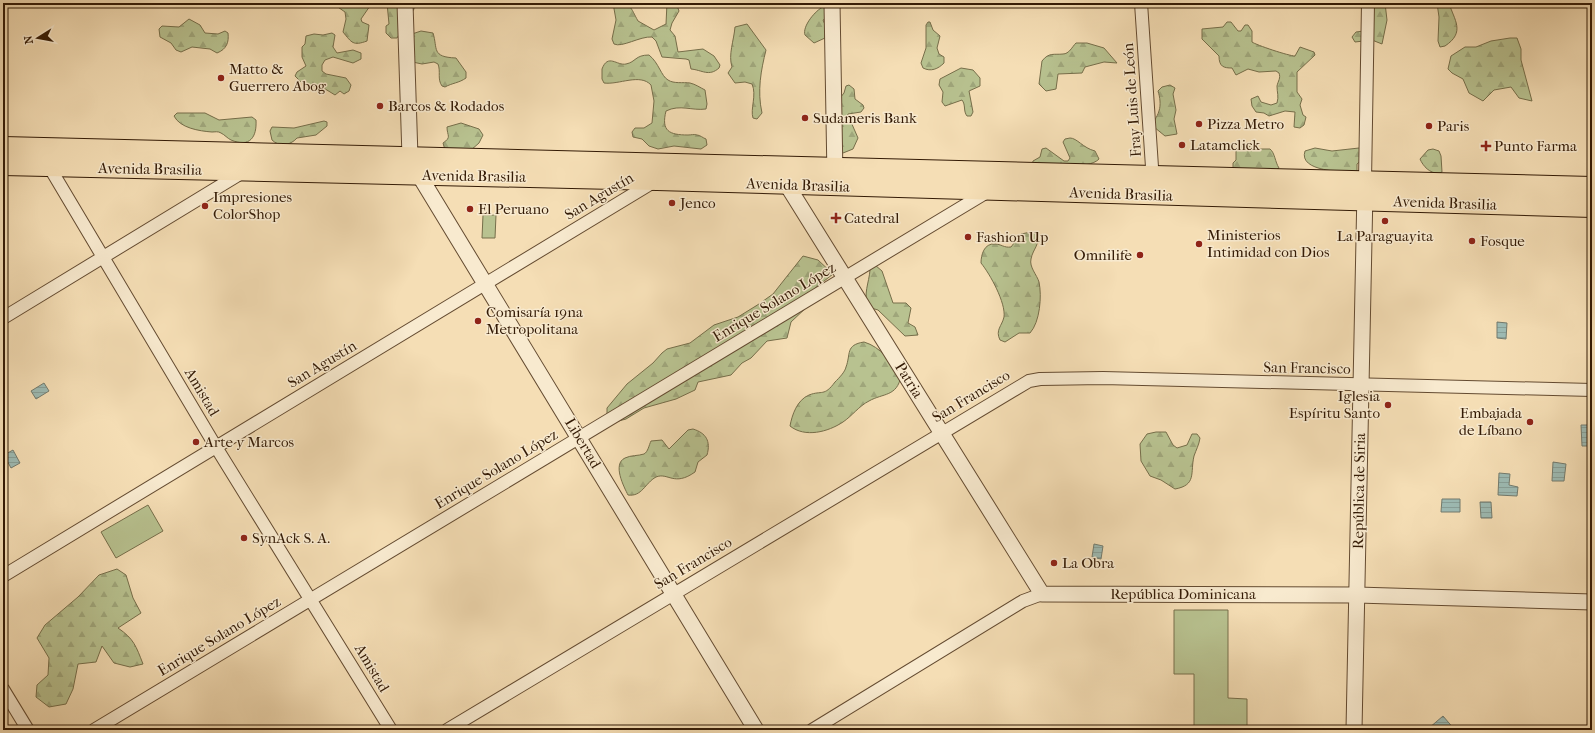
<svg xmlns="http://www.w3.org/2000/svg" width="1595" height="733" font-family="'IM FELL French Canon',serif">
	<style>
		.forest { fill: url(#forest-firs); stroke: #766e4a }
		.pitch { fill: #b8c290; stroke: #766e4a }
		.water { fill: url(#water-rules); stroke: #737b6e }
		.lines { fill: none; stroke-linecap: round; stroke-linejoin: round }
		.minor-casing { stroke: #644b31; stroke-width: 14 }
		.tertiary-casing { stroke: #644b31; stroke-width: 17 }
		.primary-casing { stroke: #331a05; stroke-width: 22 }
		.minor { stroke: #f8eacf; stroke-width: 12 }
		.tertiary { stroke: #f8eacf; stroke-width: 15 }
		.primary { stroke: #f5deb5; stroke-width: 20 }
		.poi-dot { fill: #8f2418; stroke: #f8eacf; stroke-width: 1.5 }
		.labels { text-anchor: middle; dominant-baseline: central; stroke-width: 3; stroke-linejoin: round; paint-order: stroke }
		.poi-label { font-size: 15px; fill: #331a05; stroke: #f8eacf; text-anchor: start }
		.street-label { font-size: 15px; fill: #331a05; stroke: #f8eacf }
	</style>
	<defs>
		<pattern id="forest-firs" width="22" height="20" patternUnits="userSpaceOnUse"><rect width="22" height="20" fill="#b8c290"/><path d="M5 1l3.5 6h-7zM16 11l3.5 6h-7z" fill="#9fa67b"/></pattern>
		<pattern id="water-rules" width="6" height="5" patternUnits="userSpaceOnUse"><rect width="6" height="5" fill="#9dbbb4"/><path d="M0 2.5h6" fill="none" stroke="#88a099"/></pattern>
	</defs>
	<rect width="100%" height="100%" fill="#f5deb5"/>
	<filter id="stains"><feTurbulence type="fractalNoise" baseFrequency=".005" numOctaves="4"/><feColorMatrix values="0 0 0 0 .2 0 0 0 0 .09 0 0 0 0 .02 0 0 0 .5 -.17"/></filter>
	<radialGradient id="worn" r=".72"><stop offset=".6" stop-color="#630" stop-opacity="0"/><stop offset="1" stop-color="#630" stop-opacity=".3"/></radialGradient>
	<path class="forest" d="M332,3H372L361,19L362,22L369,25L367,41C353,46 352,43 343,32L346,19L345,12Z
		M387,3H414V9L397,38H391L386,33V26L389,24Z
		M613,3C632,3 630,7 638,21L654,30L666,24L667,3H676L679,11L672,23L670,30L675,36L678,52L703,49L714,56L720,65L719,68C709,77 702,70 691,69L689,60L686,59L662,57L656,41L652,37C640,36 622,48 614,44L612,39L616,20Z
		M1358,3H1385L1387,20L1382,44L1372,40L1355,42L1352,37L1356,32L1364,31L1362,6Z
		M1437,3H1449C1454,20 1466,32 1445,46L1440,47L1438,41L1439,17Z
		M823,7L830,9V16L823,20L826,27L825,38L814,43L805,35C802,26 816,10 823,7Z
		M189,19L200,25L205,33L218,34L225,31L228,33C229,42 227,49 217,53L210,49L192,47L181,52L176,50L171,43L160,37L159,29L162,26L179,27Z
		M928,22H930L933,30L940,36L937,48L939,54L944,57V63C938,69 931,72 923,68L921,63L926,48V25Z
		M1227,22H1231L1238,31H1241L1245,25H1248L1252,31V42C1256,45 1289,56 1295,56L1300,47L1314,52L1315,55L1297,72V92L1302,99L1300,105L1303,115L1306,117L1304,125L1300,128L1294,127L1295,112L1285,111L1269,116L1264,113L1256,112L1252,106L1251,99L1258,96L1261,102L1271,105L1277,103C1279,96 1277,93 1277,86C1278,81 1281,78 1279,73L1276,71L1259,72L1248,69L1236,75L1232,68C1224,68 1219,67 1219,56L1202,39V29L1223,27Z
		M747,24L766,50C761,70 757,91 762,113L757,119L753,118C750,109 757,95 752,84L745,82L735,83L728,73L732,67C728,55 734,40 735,27Z
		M421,31L433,33C438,49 431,57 456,58L466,72V78C459,83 452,83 445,87L442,86C437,79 441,72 438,64L434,62L422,64L403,60L409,35Z
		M332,33L335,35L333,47L337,53L353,50L361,53V59L353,63L333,57L325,60L322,65V71L326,74L346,78L351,85L349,91L344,94L340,91L335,95L322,87L304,85L295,76L297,72L306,66L302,57V47L305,44L306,36L314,34L323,35Z
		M1510,38H1517L1521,49V60L1532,101L1519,98L1511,87L1494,90L1483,101L1469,93L1463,79L1452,73L1448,69L1451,56L1465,47H1476L1491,41Z
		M1076,43H1087L1104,48L1117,63L1104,62L1085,67L1082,73L1058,74L1056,89L1046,91L1039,84L1042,61C1049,52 1054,55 1063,54C1069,54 1072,47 1076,43Z
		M649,55C659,63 661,76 668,80C674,84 683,82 690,83C695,84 701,88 705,90L707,104L706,109C692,111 680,104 666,111C661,131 669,135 688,135C691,135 694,134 697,135C700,135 703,138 706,139L707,145L701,149L674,146L658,149L649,146L642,139L633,137L632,132L635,128H644L652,123L654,101L651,85C640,73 619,85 604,83L602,79V69C608,53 617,66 626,64C636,62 635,55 649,55Z
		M961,68L973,70L980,78V86L969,91L973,112L971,116H967C963,111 966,105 962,100L945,106L942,102L943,92L939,85L940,79Z
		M849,85L854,89L855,99L863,105L864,108L861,112L848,114L847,117L851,122L858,138L853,149L843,153L837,151L840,98L844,93L846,86Z
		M1170,85L1175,88L1173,94L1176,110L1174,119L1177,134L1165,136L1154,127C1153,120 1157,118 1159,111C1161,105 1160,97 1158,91L1162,87Z
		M177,113H205L219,120L252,117L256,120C257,137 250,148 231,140C227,138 225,135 221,133C218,131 215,132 212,132C199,131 180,128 174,116Z
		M324,121L327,122V126L316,135L297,138C290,146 279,147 272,140L270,131L272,127L294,128Z
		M461,123L479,129L483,135L479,143L471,150H445L443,143C452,137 447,136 447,127Z
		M1070,138C1077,138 1083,148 1095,151L1099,159C1089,170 1047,165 1032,165L1033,161L1040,157L1042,149L1046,148L1064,161H1068L1070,158L1063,142L1065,139Z
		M1242,145L1261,149H1270C1275,153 1275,162 1279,168L1274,171L1233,168V163L1236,160V150Z
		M1315,148L1332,151L1359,148L1363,149V159L1357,164V172C1344,172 1298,172 1305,151Z
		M1433,149L1439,151L1441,156L1442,172L1439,173C1430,174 1423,166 1420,159L1428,150Z
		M1031,232L1036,233C1041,245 1033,248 1031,259C1029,267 1037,275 1039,282C1042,296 1040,322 1030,333H1019L1005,342L1000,340C995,330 1002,326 1004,317C1006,303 990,274 981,263C981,255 984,243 995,244C1001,244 1004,248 1011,247L1021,234Z
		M803,256L818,260L833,274L814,289L809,305L791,322L787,338L767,341L751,358L742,363L731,375L698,382L695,390L676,399L644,408L626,419L615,422L607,414V408L627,384L653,363L662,353L667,349L690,343L714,325L738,317L759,304L773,294Z
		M875,265L882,271L893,303H906L911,308L908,323L915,327L918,335L905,336L878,310L868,307C863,294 869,283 870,270Z
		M864,342C881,347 891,362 901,376C897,397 883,393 869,401C859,406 852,416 843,422C828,432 805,438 790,426C792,415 797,400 809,395C822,390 824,397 835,382C839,378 845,372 846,367C851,354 845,345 864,342Z
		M693,429C706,433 711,441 707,455L698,462L695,472C674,487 668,472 656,477C645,483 642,497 628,495C624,487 612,464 625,458C631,455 638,456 644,454C648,452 649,445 651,441L662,440L669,449L688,430Z
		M1156,432H1166L1173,445L1177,448L1187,445L1192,434H1197L1200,438C1199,445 1196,450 1194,456C1190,473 1197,485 1175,489L1161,480L1150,476L1141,461L1140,444L1147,434Z
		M117,569L126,575L133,598L141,613L118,628C134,639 136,646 143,664L130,667L114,663L102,646L96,662L78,664L73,689L66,704L49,707L36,697L37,685L48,675L49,658L37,638L45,625L78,597L99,575Z"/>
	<path class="pitch" d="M483,215H496L495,238H482Z
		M148,505L163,531L116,558L101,532Z
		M1174,610H1228V698L1247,699V730H1194V674H1174Z"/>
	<path class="water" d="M1497,322L1507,323L1506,339L1497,338Z
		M44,383L49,391L36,399L31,391Z
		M1581,425H1592V446H1582Z
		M13,450L20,463L11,468L4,455Z
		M1553,462L1566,464L1564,481H1552Z
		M1499,473L1510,474L1509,485L1518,487L1517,496L1498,495Z
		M1442,499H1460V512H1441Z
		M1480,502H1491L1492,518H1481Z
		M1094,544L1103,546L1101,559L1092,557Z
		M1443,716L1455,730H1441L1439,728L1432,730L1429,728Z"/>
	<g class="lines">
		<defs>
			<path id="minor" d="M1141,3L1153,182
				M47,163L216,447L391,730
				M1365,181L1368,3
				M3,318L243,172
				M3,576L655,181
				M3,689L28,730
				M94,730L987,192
				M447,730L1029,381L1040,379L1103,378L1592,390
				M812,730L1023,601L1042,594"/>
			<path id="tertiary" d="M405,3L410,157L416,170L756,730
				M832,3L835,177
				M787,185L1042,594L1357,595L1592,602
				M1354,730L1365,190"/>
			<path id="primary" d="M3,147L1592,187
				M3,165L657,180L1592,207"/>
		</defs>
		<use href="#minor" class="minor-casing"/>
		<use href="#tertiary" class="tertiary-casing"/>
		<use href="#primary" class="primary-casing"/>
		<use href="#minor" class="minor"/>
		<use href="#tertiary" class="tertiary"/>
		<use href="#primary" class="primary"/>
	</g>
	<g class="poi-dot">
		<circle cx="221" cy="78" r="4"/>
		<circle cx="380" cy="106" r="4"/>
		<circle cx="805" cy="118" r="4"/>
		<circle cx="1199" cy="124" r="4"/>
		<circle cx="1429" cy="126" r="4"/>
		<circle cx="1182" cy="145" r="4"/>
		<path d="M1484 140h4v4h4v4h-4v4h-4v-4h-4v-4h4z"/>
		<circle cx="672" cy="203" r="4"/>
		<circle cx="205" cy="206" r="4"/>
		<circle cx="470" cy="209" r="4"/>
		<path d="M834 212h4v4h4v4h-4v4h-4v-4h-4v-4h4z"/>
		<circle cx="1385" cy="221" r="4"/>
		<circle cx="968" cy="237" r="4"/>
		<circle cx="1472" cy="241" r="4"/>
		<circle cx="1199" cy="244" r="4"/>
		<circle cx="1140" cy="255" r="4"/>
		<circle cx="478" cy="321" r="4"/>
		<circle cx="1388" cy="405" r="4"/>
		<circle cx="1530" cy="422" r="4"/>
		<circle cx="196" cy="442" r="4"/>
		<circle cx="244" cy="538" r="4"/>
		<circle cx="1054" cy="563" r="4"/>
	</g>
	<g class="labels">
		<g class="poi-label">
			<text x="229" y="69">Matto &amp;<tspan x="229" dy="17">Guerrero Abog</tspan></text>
			<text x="388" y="106">Barcos &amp; Rodados</text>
			<text x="813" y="118">Sudameris Bank</text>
			<text x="1207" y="124">Pizza Metro</text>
			<text x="1437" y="126">Paris</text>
			<text x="1190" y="145">Latamclick</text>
			<text x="1494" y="146">Punto Farma</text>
			<text x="213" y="197">Impresiones<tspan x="213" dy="17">ColorShop</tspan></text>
			<text x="680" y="203">Jenco</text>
			<text x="478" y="209">El Peruano</text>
			<text x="844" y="218">Catedral</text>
			<text x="1207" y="235">Ministerios<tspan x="1207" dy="17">Intimidad con Dios</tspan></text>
			<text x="1385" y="236" text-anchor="middle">La Paraguayita</text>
			<text x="976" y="237">Fashion Up</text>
			<text x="1480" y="241">Fosque</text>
			<text x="1132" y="255" text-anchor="end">Omnilife</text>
			<text x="486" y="312">Comisaría 19na<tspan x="486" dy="17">Metropolitana</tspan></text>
			<text x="1380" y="396" text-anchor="end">Iglesia<tspan x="1380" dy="17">Espíritu Santo</tspan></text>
			<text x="1522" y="413" text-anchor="end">Embajada<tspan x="1522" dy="17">de Líbano</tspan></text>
			<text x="204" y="442">Arte y Marcos</text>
			<text x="252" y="538">SynAck S. A.</text>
			<text x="1062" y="563">La Obra</text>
		</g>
		<g class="street-label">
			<text transform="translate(1132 100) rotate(-94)">Fray Luis de León</text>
			<text transform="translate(150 169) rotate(1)">Avenida Brasilia</text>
			<text transform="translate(474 176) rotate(1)">Avenida Brasilia</text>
			<text transform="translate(798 185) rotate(2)">Avenida Brasilia</text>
			<text transform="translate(1121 194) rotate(2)">Avenida Brasilia</text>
			<text transform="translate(599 196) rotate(-31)">San Agustín</text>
			<text transform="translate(1445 203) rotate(2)">Avenida Brasilia</text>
			<text transform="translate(774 302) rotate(-31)">Enrique Solano López</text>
			<text transform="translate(322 364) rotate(-31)">San Agustín</text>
			<text transform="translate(1307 368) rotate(1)">San Francisco</text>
			<text transform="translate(909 380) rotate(58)">Patria</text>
			<text transform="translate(202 392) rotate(59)">Amistad</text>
			<text transform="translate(971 396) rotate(-31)">San Francisco</text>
			<text transform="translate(583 443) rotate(59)">Libertad</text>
			<text transform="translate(496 469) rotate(-31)">Enrique Solano López</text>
			<text transform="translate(1359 491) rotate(-89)">República de Siria</text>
			<text transform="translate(693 563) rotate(-31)">San Francisco</text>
			<text x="1183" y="594">República Dominicana</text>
			<text transform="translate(219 636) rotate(-31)">Enrique Solano López</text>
			<text transform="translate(372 668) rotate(59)">Amistad</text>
		</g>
	</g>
	<rect width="1595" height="733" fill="none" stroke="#f5deb5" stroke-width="16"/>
	<rect x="4" y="4" width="1587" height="725" fill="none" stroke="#331a05" stroke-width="2"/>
	<rect x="8" y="8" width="1579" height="717" fill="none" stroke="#331a05"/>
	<g transform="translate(38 38) rotate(259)" stroke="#f8eacf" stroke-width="3" paint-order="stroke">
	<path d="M0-3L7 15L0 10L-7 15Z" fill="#331a05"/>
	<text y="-6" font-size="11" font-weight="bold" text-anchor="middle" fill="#331a05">N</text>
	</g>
	<rect width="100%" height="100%" filter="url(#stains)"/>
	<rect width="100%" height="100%" fill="url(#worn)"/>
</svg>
